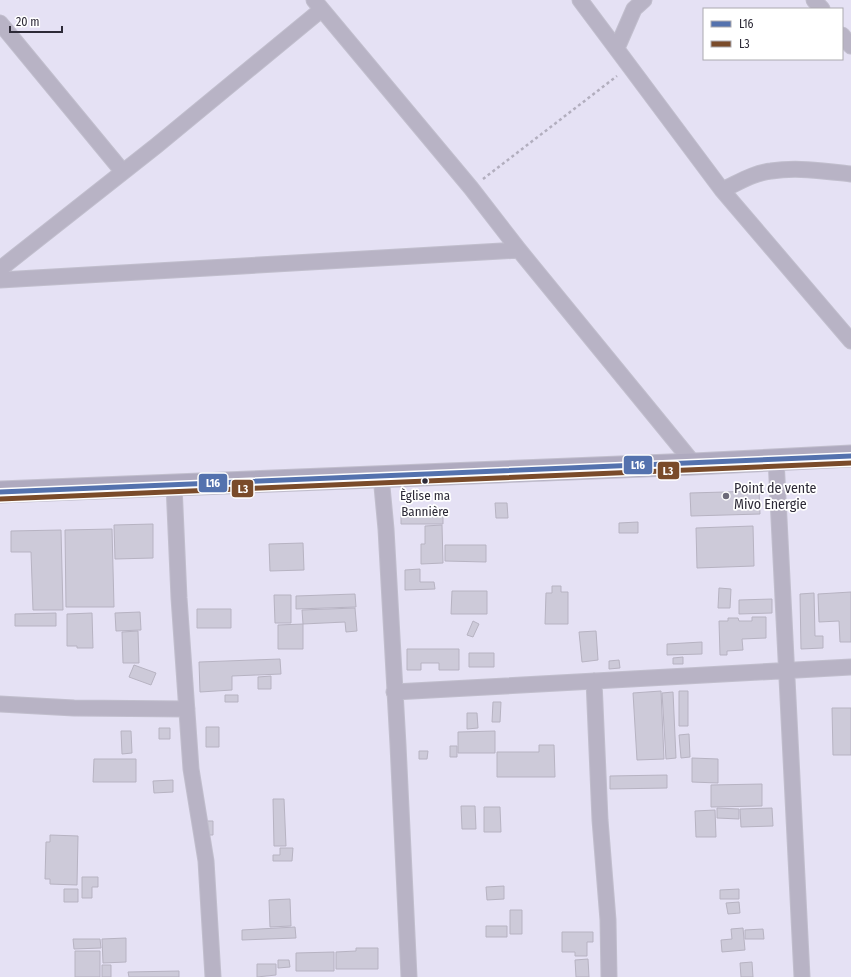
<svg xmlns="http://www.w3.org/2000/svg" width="851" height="977" font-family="'Fira Sans Condensed',sans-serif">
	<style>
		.building { fill: #cdcad9; stroke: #b7b3c2 }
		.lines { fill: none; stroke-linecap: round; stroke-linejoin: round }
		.street-casing { stroke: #c1becd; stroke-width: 17 }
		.secondary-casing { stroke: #c1becd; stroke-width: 23 }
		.path { stroke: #b2aebe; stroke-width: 2.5; stroke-dasharray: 3 3; stroke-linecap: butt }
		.street { stroke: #b8b3c5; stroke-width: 15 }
		.secondary { stroke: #afaabf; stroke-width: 21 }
		.bus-1-casing { stroke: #fff; stroke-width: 8 }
		.bus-2-casing { stroke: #fff; stroke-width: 8 }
		.bus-1 { stroke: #5472ae; stroke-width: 5 }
		.bus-2 { stroke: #7a4b2a; stroke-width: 5 }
		.bus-dot { fill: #2d2a37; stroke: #fff; stroke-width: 1.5 }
		.poi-dot { fill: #6d6a79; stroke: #fff; stroke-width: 1.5 }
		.labels { text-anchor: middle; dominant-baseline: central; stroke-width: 3.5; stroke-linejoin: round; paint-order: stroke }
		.bus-label { font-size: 13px; fill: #2d2a37; stroke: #fff }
		.poi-label { font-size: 14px; fill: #2d2a37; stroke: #fff; text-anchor: start }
		.line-badge { stroke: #fff; stroke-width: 1.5 }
		.badge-label { font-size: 11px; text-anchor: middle; font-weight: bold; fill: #fff }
	</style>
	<rect width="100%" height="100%" fill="#e5e1f4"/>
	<path class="building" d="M759,491L760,514L691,516L690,493Z
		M495,503H507L508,518H496Z
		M443,511V524H401V512Z
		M638,522V533H619V523Z
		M153,524V558L115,559L114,525Z
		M442,525L443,563L421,564V544H425V526Z
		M753,526L754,566L697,568L696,528Z
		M112,529L114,607H66L65,530Z
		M61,530L63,610H33L31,552H11V531Z
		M303,543L304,570L270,571L269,544Z
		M445,545H486V562L445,561Z
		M420,569V582H434L435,589L405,590V570Z
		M552,586H561V592H568V624H545L546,593H552Z
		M719,588L731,589L730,608H718Z
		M452,591H487V614H451Z
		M851,592V642H840L839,621L819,622L818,594Z
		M814,593L815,636H823V648L801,649L800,594Z
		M355,594L356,607L296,609V596Z
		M274,595H291V623H275Z
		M772,599V613L739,614V600Z
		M355,608L357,631L346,632L345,622L303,624L302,610Z
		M197,609H231V628H197Z
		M140,612L141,630L116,631L115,613Z
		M56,613V626H15V614Z
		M92,613L93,648H77V646H67V614Z
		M752,617H766V638L742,639L743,650L727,651V655H720L719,621H728V618H738L739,621H752Z
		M473,621L479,624L473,637L467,635Z
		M303,624V649H278V625Z
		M138,631L139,663H123L122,632Z
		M596,631L598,660L582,662L579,632Z
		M702,642V654L667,655V644Z
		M407,649H459V670H439V663H421V670H407Z
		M469,653H494V667H469Z
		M683,657V664H673V658Z
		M280,659L281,674L232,676V690L200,692L199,662Z
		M619,660L620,668L609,669V661Z
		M134,665L156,673L151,685L129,677Z
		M271,676V689H258V677Z
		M661,691L664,759L637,760L633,693Z
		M679,691H688V726H679Z
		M673,692L676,758L666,759L662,693Z
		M225,695H238V702H225Z
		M493,702H501L500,722H492Z
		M832,708H851V755H833Z
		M467,713H477L478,728L467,729Z
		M206,727H219V747H206Z
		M159,728H170V739H159Z
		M121,731H131L132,753L122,754Z
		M495,731V753H458V732Z
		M689,734L690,757L681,758L679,735Z
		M539,745H554L555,777H497V752H539Z
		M450,746H457V757H450Z
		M419,751H428L427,759H419Z
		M692,758L718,759V783L692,782Z
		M94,759H136V782H93Z
		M667,775V788L610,789V776Z
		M173,780V792L154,793L153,781Z
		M762,784V806L711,807V785Z
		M273,799H284L286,846H274Z
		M461,806H475L476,829H462Z
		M484,807H500L501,832H484Z
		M717,808L739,809V819L717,818Z
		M772,808L773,826L741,827L740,809Z
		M715,810L716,837H696L695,811Z
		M206,821H213V835H206Z
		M50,835L78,836L77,885L50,884V879H45L46,842H50Z
		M280,848H293L292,861H273V855H280Z
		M82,877H98V887H92V898H82Z
		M504,886V899L487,900L486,887Z
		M64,889H78V902H64Z
		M739,889V899H720V890Z
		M290,899L291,926L270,927L269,900Z
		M739,902L740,913L728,914L726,903Z
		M510,910H522V934H510Z
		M486,926H507V937H486Z
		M295,927L296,938L242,940V930Z
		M743,928L745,950L722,952L721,940L732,939L731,929Z
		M763,929L764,939H745V930Z
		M562,932H593V942H587V956H575V952H562Z
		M126,938V962L103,963L102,939Z
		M73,939H100L101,948L74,949Z
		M356,948H378V969H336V952L356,951Z
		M75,951H100V977H75Z
		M334,952V971H296V953Z
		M588,959L589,977H576L575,960Z
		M278,960H289L290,967L278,968Z
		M752,962L753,977H741L740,963Z
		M257,964H276V975L257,977Z
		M102,965H111V977H102Z
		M179,971V977H129L128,972Z"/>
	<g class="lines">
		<defs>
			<path id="street" d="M314,0L471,188L519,250L694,464
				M580,0L722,190L851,341
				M814,0L822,9
				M0,23L123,172
				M842,35L851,46
				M617,48L634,9L644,0
				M722,190C738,183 753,173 771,171C797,167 825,171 851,174
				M0,269L156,146L321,10
				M0,280L519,250
				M776,459L802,977
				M381,476L386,529L398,745L409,977
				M174,485L179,598L191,769L206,861L213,977
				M594,681L600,820L608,920L609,977
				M394,692L851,667
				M0,704L74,708L187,709"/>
			<path id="secondary" d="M0,492L694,464L851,456"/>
		</defs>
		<use href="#street" class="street-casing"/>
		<use href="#secondary" class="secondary-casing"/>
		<path class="path" d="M483,179L617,76"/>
		<use href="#street" class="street"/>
		<use href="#secondary" class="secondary"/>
		<defs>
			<path id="bus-1" d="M0,492L851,456"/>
			<path id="bus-2" d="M0,499L851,463"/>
		</defs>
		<use href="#bus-1" class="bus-1-casing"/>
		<use href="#bus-2" class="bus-2-casing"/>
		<use href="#bus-1" class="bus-1"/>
		<use href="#bus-2" class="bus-2"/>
	</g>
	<circle class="bus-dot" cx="425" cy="481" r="3.5"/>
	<circle class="poi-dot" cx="726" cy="496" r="4"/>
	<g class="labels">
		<g class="bus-label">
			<text x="425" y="495">Èglise ma<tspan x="425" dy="16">Bannière</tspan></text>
		</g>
		<g class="poi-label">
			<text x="734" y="488">Point de vente<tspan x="734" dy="16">Mivo Energie</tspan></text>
		</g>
	</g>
	<g class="line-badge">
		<rect x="623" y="455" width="30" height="20" rx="4" fill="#5472ae"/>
		<rect x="657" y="461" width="23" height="19" rx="4" fill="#7a4b2a"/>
		<rect x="198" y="473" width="30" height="20" rx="4" fill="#5472ae"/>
		<rect x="231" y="479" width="23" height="19" rx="4" fill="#7a4b2a"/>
	</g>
	<g class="badge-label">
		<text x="638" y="469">L16</text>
		<text x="668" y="475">L3</text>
		<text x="213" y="487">L16</text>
		<text x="243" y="493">L3</text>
	</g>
	<rect x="703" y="8" width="140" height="52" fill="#ffffff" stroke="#abaaaf"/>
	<rect x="711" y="21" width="20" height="6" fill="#5472ae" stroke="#abaaaf"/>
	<text x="739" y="28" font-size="12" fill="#2d2a37">L16</text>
	<rect x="711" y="41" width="20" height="6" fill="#7a4b2a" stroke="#abaaaf"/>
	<text x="739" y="48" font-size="12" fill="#2d2a37">L3</text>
	<path d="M10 26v6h52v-6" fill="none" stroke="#2d2a37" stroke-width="2"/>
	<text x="16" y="26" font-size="12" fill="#2d2a37" stroke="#ffffff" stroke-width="3" paint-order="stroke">20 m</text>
</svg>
